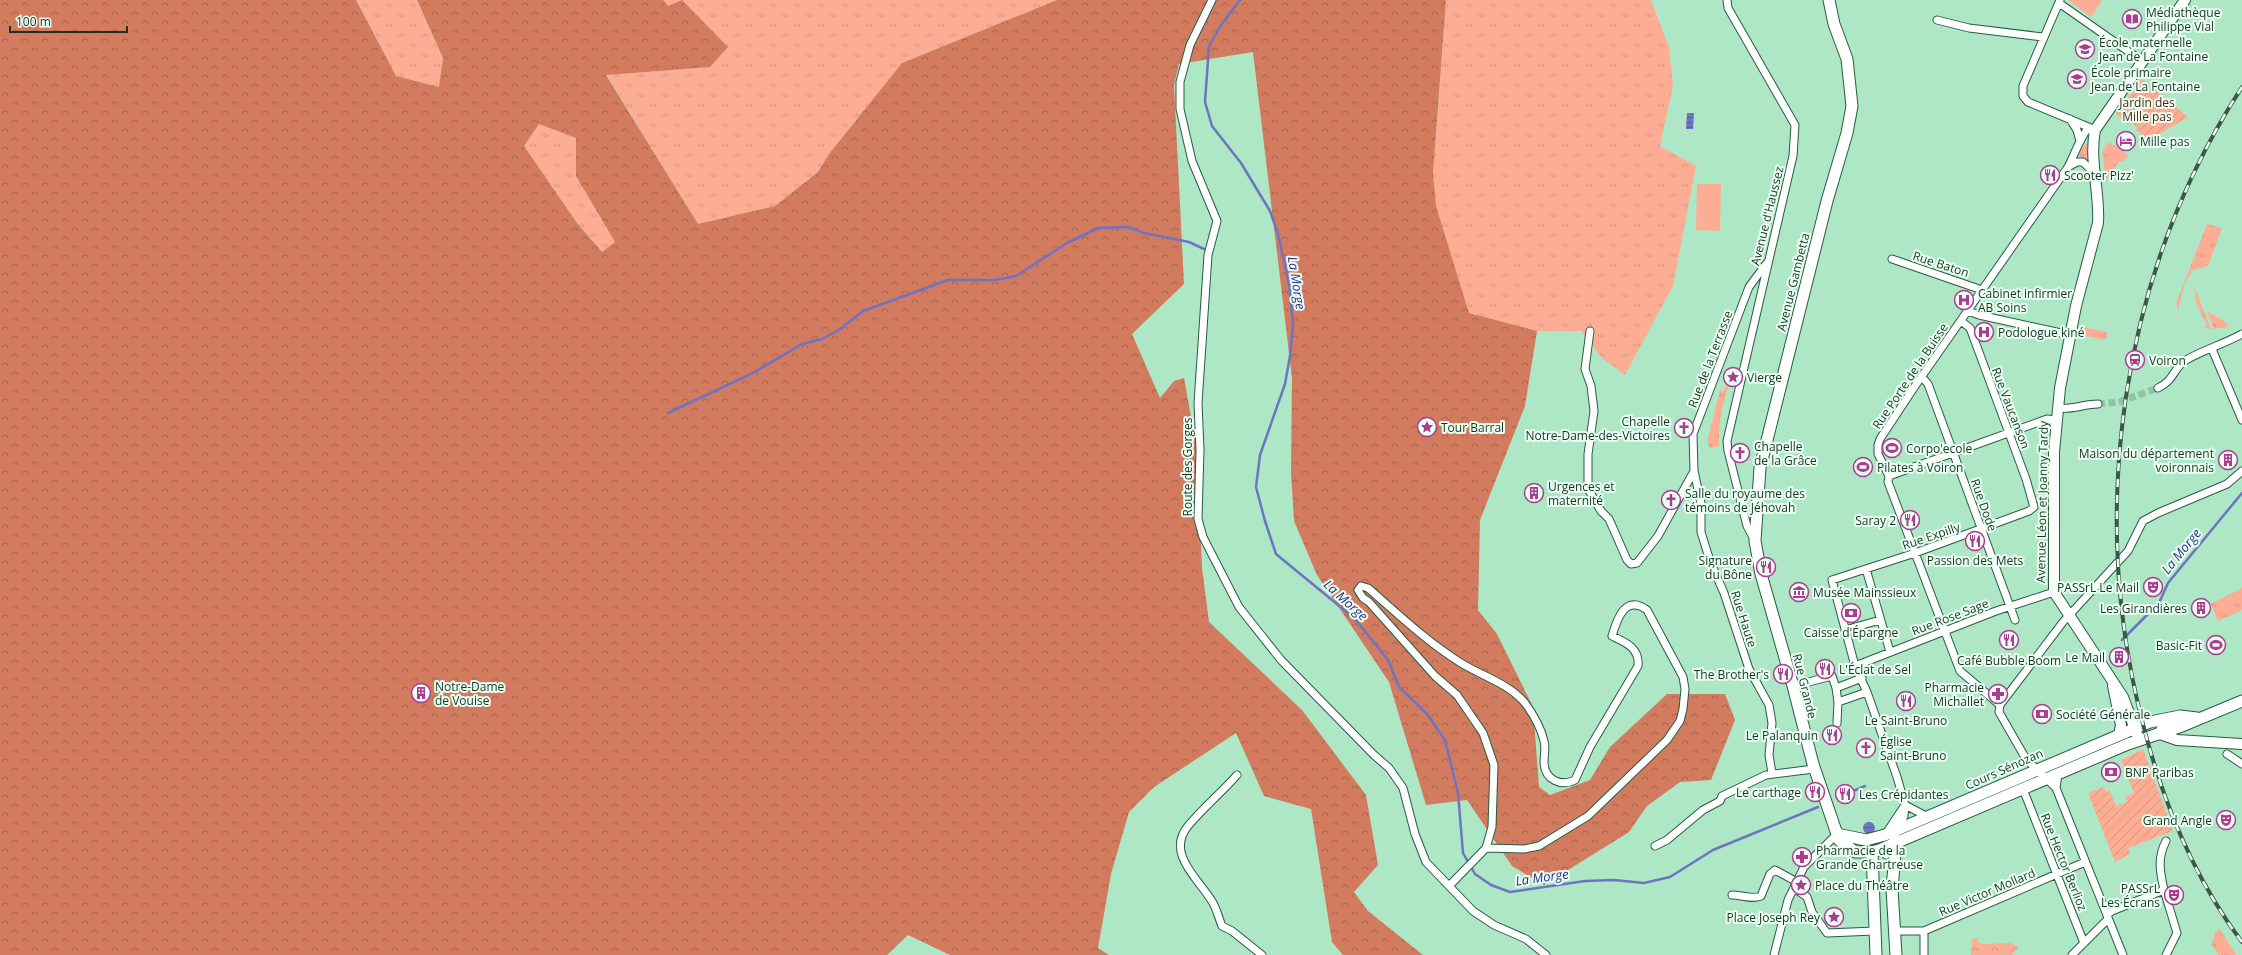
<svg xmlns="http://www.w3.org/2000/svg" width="2242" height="955" font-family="'Open Sans',sans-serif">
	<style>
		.grass { fill: url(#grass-tufts) }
		.forest { fill: url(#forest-crowns); fill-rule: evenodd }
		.park { fill: url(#park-crowns) }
		.garden { fill: url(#garden-furrows) }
		.pitch { fill: #fdad94 }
		.water { fill: url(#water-rules) }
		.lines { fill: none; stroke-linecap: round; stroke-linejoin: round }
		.stream { stroke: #6e74c1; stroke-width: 2.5 }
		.street-tunnel { stroke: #91c3a5; stroke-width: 7; stroke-dasharray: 7 3.5; stroke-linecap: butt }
		.street-casing { stroke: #275c41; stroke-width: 9 }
		.secondary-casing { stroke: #275c41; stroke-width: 12 }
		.primary-casing { stroke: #275c41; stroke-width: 13 }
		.street { stroke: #fff; stroke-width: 7 }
		.secondary { stroke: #fff; stroke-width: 10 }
		.primary { stroke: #fff; stroke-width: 11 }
		.rail-casing { stroke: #3a5847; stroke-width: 4 }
		.rail { stroke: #e8fff1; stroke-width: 2.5; stroke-dasharray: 8; stroke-linecap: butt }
		.labels { text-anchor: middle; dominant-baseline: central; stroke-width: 4; stroke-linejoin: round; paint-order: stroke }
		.poi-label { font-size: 12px; fill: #1c3226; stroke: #e8fff1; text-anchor: start }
		.park-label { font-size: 12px; fill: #571f0c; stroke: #e8fff1 }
		.street-label { font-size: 12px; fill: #1c3226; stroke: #e8fff1 }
		.water-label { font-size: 13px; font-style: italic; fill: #302b86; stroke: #e8fff1 }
	</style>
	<defs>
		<pattern id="grass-tufts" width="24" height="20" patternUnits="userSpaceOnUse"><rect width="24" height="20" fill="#fdad94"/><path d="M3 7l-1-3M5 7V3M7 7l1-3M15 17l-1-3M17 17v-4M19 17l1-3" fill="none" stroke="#d8957f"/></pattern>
		<pattern id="forest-crowns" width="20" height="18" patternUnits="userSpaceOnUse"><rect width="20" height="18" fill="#d27b5f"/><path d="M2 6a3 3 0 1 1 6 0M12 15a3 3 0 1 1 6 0" fill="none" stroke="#aa654e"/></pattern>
		<pattern id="park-crowns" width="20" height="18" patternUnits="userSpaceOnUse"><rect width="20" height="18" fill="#fdad94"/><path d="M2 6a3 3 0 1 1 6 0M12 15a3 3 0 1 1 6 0" fill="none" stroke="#d8957f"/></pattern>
		<pattern id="garden-furrows" width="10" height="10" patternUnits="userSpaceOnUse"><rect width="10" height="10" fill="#fdad94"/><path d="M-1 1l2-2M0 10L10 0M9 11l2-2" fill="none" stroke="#d8957f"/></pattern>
		<pattern id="water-rules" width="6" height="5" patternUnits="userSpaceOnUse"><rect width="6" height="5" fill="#6e74c1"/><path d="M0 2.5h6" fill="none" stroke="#5a609d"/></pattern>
	</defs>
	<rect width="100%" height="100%" fill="#aee7c5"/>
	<path class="grass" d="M356,0H417L443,58L440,87L396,76Z
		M663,0H1057L902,63L829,154L818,172L775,206L698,224L606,74L710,67Z
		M1446,0H1651L1669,47L1673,86L1660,146L1696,166L1673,286L1625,375L1602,358L1581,331H1537L1469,313L1436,206L1433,173Z
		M539,124L576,138V176L615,242L602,252L577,223L524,146Z
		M2109,142L2116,147L2118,146L2128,156L2123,162L2120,161L2106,179L2102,152Z
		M2088,143L2089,162H2087L2079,155L2083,146Z
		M2207,224L2222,228L2208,266L2193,270L2185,283L2169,345L2178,309L2176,304Z
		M2194,286L2211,329L2204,327L2207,325L2196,303Z
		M2207,311L2224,321L2229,327L2214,329Z
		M2083,327L2107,332L2106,340L2082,335Z
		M1728,382L1730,383C1722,402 1718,425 1719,446L1709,448L1708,439L1720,390L1723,392Z
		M2242,588V610L2218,621L2211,604Z
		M2220,929L2235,953L2237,955H2219L2212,945L2215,932Z"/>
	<path class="forest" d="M0,0H356L396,76L439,87L443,58L417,0H663L668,6L682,0L728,47L710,67L606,75L698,224L775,206L818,172L829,154L902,63L1057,0H1446L1433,173L1436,206L1469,313L1537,331L1525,406L1480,520L1478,610L1497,634L1533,707L1539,787L1550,795L1590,780L1610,747L1667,694H1725L1735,720L1711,780L1680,782L1647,806L1629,832L1544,885L1512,866L1467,800L1426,805L1389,682L1317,575L1294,521L1291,472L1292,378L1253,52L1179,64L1174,85L1184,284L1132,334L1160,398L1174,381L1184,378L1197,450L1202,568L1209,622L1302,710L1366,795L1378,865L1354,892L1368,911L1423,955H1343L1332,942L1311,809L1264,796L1236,733L1154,787L1129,812L1111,874L1098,948L1109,955H950L908,935L887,955H0ZM539,124L576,138V176L615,242L602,252L577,223L524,146Z"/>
	<path class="park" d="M1977,937L1979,943L1984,944L2010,943L2019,947L2012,955H1971L1972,940Z"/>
	<path class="garden" d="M2142,79L2188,117L2161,133L2153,142L2136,130L2137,127L2131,122L2129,125L2116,114Z
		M2143,749L2173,831L2128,848L2130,854L2115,862L2088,793L2104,787L2106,792L2110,791L2116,806L2127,802L2125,797L2134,793L2121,760Z"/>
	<path class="pitch" d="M2068,0H2102L2091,17Z
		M1697,184H1721L1720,231L1696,230Z"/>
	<path class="water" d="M1687,113H1694L1693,129H1686Z
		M1863 828a6 6 0 1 1 12 0a6 6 0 1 1-12 0Z"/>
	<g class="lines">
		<path class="stream" d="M1240,0L1221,25L1209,46L1205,102L1212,126L1241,163L1270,211L1278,234L1289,284L1293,323L1290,356L1285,384L1260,455L1256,487L1265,521L1276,554L1355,619L1388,660L1399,687L1427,714L1445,740L1458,793L1463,853L1475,874L1491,885L1510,892L1585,881L1614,880L1644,883L1670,877L1713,850L1818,807
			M668,413L753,373L802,344L822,339L839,330L863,311L948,280H995L1016,276L1067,243L1098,228L1128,227L1144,233L1189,242L1204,249
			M2122,640L2159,603L2168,583L2242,493
			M1851,792L1865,786"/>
		<path class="street-tunnel" d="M2098,404L2119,402L2158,388"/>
		<defs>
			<path id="street" d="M1212,0L1190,45L1180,82V109L1192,161L1217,221L1208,255L1198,403L1200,450L1198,519L1203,537L1239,607L1281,660L1374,755L1389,768L1403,788L1415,834L1426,862L1473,911L1494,925L1526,939L1546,955
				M1727,0L1728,8L1795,125L1793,156L1727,441L1728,451L1747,526L1755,541
				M2060,0L2023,86V96L2028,102L2093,129
				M2059,3L2142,61
				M1937,20L1969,28L2043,37
				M2070,119L2077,130L2080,141
				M2068,167L2077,162H2083L2095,174
				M1892,259L1982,290
				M1766,264L1749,287L1693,434L1694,471L1701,503V532L1710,561L1724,593L1749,669L1769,705L1772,723L1769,755L1772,773
				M1968,311L1979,315L2070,335
				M1590,331L1585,369L1591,386L1594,411L1588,454V489L1601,511L1609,519L1627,560L1631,564L1637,563L1658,536L1694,471
				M2212,349L2242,420
				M1922,377L1928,384L2015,620
				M2158,388C2175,380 2173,368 2186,360C2203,350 2224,344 2242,334
				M2058,408C2072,410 2084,404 2098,404
				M1889,476L2047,419L2057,420
				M1866,569L1890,652
				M1832,580L1915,553L2029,511L2034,507L2026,479L1970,328L1961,321
				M1832,580L1855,666L1867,692L1897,777L1905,805L1904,816L1886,855
				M1361,586L1368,588C1398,614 1427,642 1461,663C1482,676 1508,683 1525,703C1533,714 1541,728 1544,741C1546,748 1544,755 1544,763C1545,780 1561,787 1575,780L1590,747L1638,666C1640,648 1625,642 1612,636C1617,619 1625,594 1647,610L1683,677L1685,689L1683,709L1680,721L1667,740L1588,816L1539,846L1524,849L1486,848L1492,827L1494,765L1483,733L1457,695L1435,676L1369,602L1363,598L1358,590Z
				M1845,630L1880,620
				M1855,666L1996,611L2054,592
				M1862,678L1836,688L1838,702L1867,692
				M1793,686L1832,676L1836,688
				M2000,705L2063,622L2128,551L2143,521L2158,513L2227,484L2242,471
				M1837,723L1838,702
				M2227,754L2242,764
				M1237,775C1222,792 1203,808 1188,826C1165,854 1200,880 1213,903C1217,910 1219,919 1222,926L1232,931L1262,955
				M2058,775L2056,788L2123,955
				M2056,788L2026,759L1999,712L2000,705L1960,671L1888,482L1889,476L1878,454V445L1880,439L1915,386L2068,167C2073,158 2081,136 2087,130H2095
				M2023,789L2084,943
				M1905,805L1928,817
				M1885,835L1905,805
				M1655,846L1667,840L1703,810L1720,801L1722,796L1766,775L1814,769
				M1450,885L1486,848
				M1794,888L1807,897L1812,912L1827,933L1875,931
				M2164,890C2160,872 2157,858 2166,841
				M1732,895C1742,895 1752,900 1761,896L1770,874L1775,870L1797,882
				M1895,931H1924L2085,862
				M1924,931V955
				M1774,955L1788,900L1804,867L1837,834
				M2072,955L2107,920L2108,914L2112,911L2164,890L2177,933L2166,955"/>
			<path id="secondary" d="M2113,686L2121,725L2119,735
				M2175,719L2163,725L2160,734L2177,740L2242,744
				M2139,740L2123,697L2054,592V452L2060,388L2076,306L2098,223C2100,192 2089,161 2095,130L2185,0"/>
			<path id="primary" d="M1829,0L1834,24L1847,59L1852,106L1847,133L1827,201L1760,468L1755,541L1761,574L1793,686L1813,764L1839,840L1855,852H1872L1879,850L2128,744L2182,726L2242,701
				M1837,834L1866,840L1885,835L2150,722L2180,716L2197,718
				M1872,852L1876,955
				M1896,955L1892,889L1896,843"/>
		</defs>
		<use href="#street" class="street-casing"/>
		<use href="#secondary" class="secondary-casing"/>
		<use href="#primary" class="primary-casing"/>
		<use href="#street" class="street"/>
		<use href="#secondary" class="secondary"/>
		<use href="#primary" class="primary"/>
		<defs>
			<path id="rail" d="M2242,87C2120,275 2087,513 2144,728C2164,805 2194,878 2242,942"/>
		</defs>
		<use href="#rail" class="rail-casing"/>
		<use href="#rail" class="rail"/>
	</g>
	<defs>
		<symbol id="library-ring" viewBox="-11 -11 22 22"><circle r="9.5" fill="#e8fff1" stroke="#ae3a93" stroke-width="1.5"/><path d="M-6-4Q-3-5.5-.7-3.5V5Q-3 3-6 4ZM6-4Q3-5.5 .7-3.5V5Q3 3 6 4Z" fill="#ae3a93"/></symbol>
		<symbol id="school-ring" viewBox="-11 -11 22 22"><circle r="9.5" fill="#e8fff1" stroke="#ae3a93" stroke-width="1.5"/><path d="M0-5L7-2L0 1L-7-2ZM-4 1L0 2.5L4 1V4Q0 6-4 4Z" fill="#ae3a93"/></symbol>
		<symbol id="hotel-ring" viewBox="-11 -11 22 22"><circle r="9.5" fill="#e8fff1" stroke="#ae3a93" stroke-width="1.5"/><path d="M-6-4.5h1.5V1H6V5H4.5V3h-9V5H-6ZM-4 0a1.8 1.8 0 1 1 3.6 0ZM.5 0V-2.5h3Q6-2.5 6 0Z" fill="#ae3a93"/></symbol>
		<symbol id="restaurant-ring" viewBox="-11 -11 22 22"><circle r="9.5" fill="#e8fff1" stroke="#ae3a93" stroke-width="1.5"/><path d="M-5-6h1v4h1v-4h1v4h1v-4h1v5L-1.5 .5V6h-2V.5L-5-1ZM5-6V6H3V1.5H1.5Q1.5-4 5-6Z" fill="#ae3a93"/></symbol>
		<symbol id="hospital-ring" viewBox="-11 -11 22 22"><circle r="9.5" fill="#e8fff1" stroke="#ae3a93" stroke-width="1.5"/><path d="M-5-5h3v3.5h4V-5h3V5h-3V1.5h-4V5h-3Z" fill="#ae3a93"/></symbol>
		<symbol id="station-ring" viewBox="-11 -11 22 22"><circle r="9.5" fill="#e8fff1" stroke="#ae3a93" stroke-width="1.5"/><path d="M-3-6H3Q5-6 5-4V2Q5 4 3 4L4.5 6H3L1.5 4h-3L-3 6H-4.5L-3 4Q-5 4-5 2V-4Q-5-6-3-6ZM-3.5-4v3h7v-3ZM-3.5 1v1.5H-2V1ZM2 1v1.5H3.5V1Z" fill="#ae3a93"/></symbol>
		<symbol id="sight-ring" viewBox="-11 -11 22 22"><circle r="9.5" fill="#e8fff1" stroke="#ae3a93" stroke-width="1.5"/><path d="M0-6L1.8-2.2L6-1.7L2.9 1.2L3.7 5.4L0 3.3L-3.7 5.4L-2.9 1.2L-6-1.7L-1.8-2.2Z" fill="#ae3a93"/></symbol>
		<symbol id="church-ring" viewBox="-11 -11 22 22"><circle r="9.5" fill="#e8fff1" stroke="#ae3a93" stroke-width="1.5"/><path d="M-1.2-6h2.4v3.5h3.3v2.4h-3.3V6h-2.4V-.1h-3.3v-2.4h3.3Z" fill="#ae3a93"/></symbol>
		<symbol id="stadium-ring" viewBox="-11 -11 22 22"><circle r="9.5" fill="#e8fff1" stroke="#ae3a93" stroke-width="1.5"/><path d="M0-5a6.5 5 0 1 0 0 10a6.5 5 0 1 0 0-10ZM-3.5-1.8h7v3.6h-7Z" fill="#ae3a93"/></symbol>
		<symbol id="building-ring" viewBox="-11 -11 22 22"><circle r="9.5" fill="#e8fff1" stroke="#ae3a93" stroke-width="1.5"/><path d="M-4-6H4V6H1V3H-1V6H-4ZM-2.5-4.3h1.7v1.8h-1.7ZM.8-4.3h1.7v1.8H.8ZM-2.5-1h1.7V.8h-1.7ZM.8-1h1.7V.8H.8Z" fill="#ae3a93"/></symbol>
		<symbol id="theatre-ring" viewBox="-11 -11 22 22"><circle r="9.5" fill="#e8fff1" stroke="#ae3a93" stroke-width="1.5"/><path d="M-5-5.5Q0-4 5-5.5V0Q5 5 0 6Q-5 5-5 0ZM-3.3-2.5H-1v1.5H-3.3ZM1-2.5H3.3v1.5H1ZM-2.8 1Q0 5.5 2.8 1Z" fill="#ae3a93"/></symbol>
		<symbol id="museum-ring" viewBox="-11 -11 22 22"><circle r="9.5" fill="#e8fff1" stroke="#ae3a93" stroke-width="1.5"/><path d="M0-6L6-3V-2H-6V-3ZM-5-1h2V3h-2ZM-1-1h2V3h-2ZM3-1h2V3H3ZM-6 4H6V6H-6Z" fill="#ae3a93"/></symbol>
		<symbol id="bank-ring" viewBox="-11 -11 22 22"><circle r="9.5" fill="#e8fff1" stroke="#ae3a93" stroke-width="1.5"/><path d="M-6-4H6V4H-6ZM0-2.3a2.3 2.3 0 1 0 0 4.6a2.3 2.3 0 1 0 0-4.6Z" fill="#ae3a93"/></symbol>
		<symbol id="pharmacy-ring" viewBox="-11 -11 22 22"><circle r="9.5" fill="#e8fff1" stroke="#ae3a93" stroke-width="1.5"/><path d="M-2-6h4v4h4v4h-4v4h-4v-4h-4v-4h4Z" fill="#ae3a93"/></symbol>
	</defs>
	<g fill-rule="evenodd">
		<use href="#library-ring" x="2121" y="8" width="22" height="22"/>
		<use href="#school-ring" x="2074" y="38" width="22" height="22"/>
		<use href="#school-ring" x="2066" y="68" width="22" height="22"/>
		<use href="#hotel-ring" x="2115" y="130" width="22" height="22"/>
		<use href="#restaurant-ring" x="2039" y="164" width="22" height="22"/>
		<use href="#hospital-ring" x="1953" y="289" width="22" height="22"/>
		<use href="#hospital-ring" x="1973" y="321" width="22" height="22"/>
		<use href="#station-ring" x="2124" y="349" width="22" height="22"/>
		<use href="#sight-ring" x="1722" y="366" width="22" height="22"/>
		<use href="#sight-ring" x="1416" y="416" width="22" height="22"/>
		<use href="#church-ring" x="1673" y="417" width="22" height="22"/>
		<use href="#stadium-ring" x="1881" y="437" width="22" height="22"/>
		<use href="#church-ring" x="1729" y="442" width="22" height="22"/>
		<use href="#building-ring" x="2217" y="449" width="22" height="22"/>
		<use href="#stadium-ring" x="1852" y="456" width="22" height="22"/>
		<use href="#building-ring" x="1523" y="482" width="22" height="22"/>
		<use href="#church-ring" x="1660" y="489" width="22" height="22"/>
		<use href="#restaurant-ring" x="1899" y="509" width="22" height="22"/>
		<use href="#restaurant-ring" x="1964" y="530" width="22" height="22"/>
		<use href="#restaurant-ring" x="1755" y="556" width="22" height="22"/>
		<use href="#theatre-ring" x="2142" y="576" width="22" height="22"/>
		<use href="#museum-ring" x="1788" y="581" width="22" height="22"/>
		<use href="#building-ring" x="2190" y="597" width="22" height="22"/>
		<use href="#bank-ring" x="1840" y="602" width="22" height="22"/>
		<use href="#restaurant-ring" x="1998" y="629" width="22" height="22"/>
		<use href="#stadium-ring" x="2205" y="634" width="22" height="22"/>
		<use href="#building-ring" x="2108" y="646" width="22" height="22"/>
		<use href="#restaurant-ring" x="1814" y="658" width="22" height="22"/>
		<use href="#restaurant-ring" x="1772" y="663" width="22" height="22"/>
		<use href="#building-ring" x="410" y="682" width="22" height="22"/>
		<use href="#pharmacy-ring" x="1987" y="683" width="22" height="22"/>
		<use href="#restaurant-ring" x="1895" y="690" width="22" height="22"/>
		<use href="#bank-ring" x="2031" y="703" width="22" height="22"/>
		<use href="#restaurant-ring" x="1821" y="724" width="22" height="22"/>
		<use href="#church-ring" x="1855" y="737" width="22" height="22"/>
		<use href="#bank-ring" x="2100" y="761" width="22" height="22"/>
		<use href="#restaurant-ring" x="1804" y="781" width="22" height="22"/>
		<use href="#restaurant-ring" x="1834" y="783" width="22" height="22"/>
		<use href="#theatre-ring" x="2215" y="809" width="22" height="22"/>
		<use href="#pharmacy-ring" x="1791" y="846" width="22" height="22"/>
		<use href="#sight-ring" x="1790" y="874" width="22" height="22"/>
		<use href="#theatre-ring" x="2163" y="884" width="22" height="22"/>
		<use href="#sight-ring" x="1823" y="906" width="22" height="22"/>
	</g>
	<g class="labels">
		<g class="poi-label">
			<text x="2146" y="12">Médiathèque<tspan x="2146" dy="14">Philippe Vial</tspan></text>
			<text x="2099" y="42">École maternelle<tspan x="2099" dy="14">Jean de La Fontaine</tspan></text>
			<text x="2091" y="72">École primaire<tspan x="2091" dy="14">Jean de La Fontaine</tspan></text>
			<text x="2140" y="141">Mille pas</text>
			<text x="2064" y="175">Scooter Pizz'</text>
			<text x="1978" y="293">Cabinet infirmier<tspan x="1978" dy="14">AB Soins</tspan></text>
			<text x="1998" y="332">Podologue kiné</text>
			<text x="2149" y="360">Voiron</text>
			<text x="1747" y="377">Vierge</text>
			<text x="1670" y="421" text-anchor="end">Chapelle<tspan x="1670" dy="14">Notre-Dame-des-Victoires</tspan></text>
			<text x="1441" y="427">Tour Barral</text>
			<text x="1754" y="446">Chapelle<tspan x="1754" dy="14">de la Grâce</tspan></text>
			<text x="1906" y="448">Corpo'ecole</text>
			<text x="2214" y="453" text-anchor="end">Maison du département<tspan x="2214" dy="14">voironnais</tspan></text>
			<text x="1877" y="467">Pilates à Voiron</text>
			<text x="1548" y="486">Urgences et<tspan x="1548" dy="14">maternité</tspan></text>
			<text x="1685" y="493">Salle du royaume des<tspan x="1685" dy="14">témoins de Jéhovah</tspan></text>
			<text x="1896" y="520" text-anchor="end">Saray 2</text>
			<text x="1752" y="560" text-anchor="end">Signature<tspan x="1752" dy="14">du Bône</tspan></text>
			<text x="1975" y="560" text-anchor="middle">Passion des Mets</text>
			<text x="2139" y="587" text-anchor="end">PASSrL Le Mail</text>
			<text x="1813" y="592">Musée Mainssieux</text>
			<text x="2187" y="608" text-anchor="end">Les Girandières</text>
			<text x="1851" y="632" text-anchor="middle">Caisse d'Épargne</text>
			<text x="2202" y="645" text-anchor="end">Basic-Fit</text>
			<text x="2105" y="657" text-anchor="end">Le Mail</text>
			<text x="2009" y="660" text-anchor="middle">Café Bubble Boom</text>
			<text x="1839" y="669">L'Éclat de Sel</text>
			<text x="1769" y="674" text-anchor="end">The Brother's</text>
			<text x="435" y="686">Notre-Dame<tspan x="435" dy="14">de Vouise</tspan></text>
			<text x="1984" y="687" text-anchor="end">Pharmacie<tspan x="1984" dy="14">Michallet</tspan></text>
			<text x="2056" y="714">Société Générale</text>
			<text x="1906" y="720" text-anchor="middle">Le Saint-Bruno</text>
			<text x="1818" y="735" text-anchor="end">Le Palanquin</text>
			<text x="1880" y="741">Église<tspan x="1880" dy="14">Saint-Bruno</tspan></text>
			<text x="2125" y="772">BNP Paribas</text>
			<text x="1801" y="792" text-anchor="end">Le carthage</text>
			<text x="1859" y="794">Les Crépidantes</text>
			<text x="2212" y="820" text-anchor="end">Grand Angle</text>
			<text x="1816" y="850">Pharmacie de la<tspan x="1816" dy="14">Grande Chartreuse</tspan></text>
			<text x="1815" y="885">Place du Théâtre</text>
			<text x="2160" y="888" text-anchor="end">PASSrL<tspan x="2160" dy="14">Les Écrans</tspan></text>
			<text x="1820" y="917" text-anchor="end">Place Joseph Rey</text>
		</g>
		<g class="park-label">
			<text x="2147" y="102">Jardin des<tspan x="2147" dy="14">Mille pas</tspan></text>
		</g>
		<g class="street-label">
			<text transform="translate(1767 216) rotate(-76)">Avenue d'Haussez</text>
			<text transform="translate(1941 264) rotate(18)">Rue Baton</text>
			<text transform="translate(1793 282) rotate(-76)">Avenue Gambetta</text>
			<text transform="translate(1710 359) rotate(-69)">Rue de la Terrasse</text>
			<text transform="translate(1910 376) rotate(-56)">Rue Porte de la Buisse</text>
			<text transform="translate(2011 408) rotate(69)">Rue Vaucanson</text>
			<text transform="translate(1187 467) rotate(-90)">Route des Gorges</text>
			<text transform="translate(2042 502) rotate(-89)">Avenue Léon et Joanny Tardy</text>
			<text transform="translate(1984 505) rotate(70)">Rue Dode</text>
			<text transform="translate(1931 536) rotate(-19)">Rue Expilly</text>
			<text transform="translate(1950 617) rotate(-21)">Rue Rose Sage</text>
			<text transform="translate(1744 619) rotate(72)">Rue Haute</text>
			<text transform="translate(1805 686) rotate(76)">Rue Grande</text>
			<text transform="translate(2004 769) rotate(-24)">Cours Sénozan</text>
			<text transform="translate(2064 862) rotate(68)">Rue Hector Berlioz</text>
			<text transform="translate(1987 892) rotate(-23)">Rue Victor Mollard</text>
		</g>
		<g class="water-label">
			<text transform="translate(1297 283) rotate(81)">La Morge</text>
			<text transform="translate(2181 551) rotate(-51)">La Morge</text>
			<text transform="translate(1346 600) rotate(42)">La Morge</text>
			<text transform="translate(1542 877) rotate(-8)">La Morge</text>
		</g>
	</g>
	<path d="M10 26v6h117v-6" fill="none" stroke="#1c3226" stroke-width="2"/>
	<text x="16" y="26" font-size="12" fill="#1c3226" stroke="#e8fff1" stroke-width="3" paint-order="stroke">100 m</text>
</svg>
